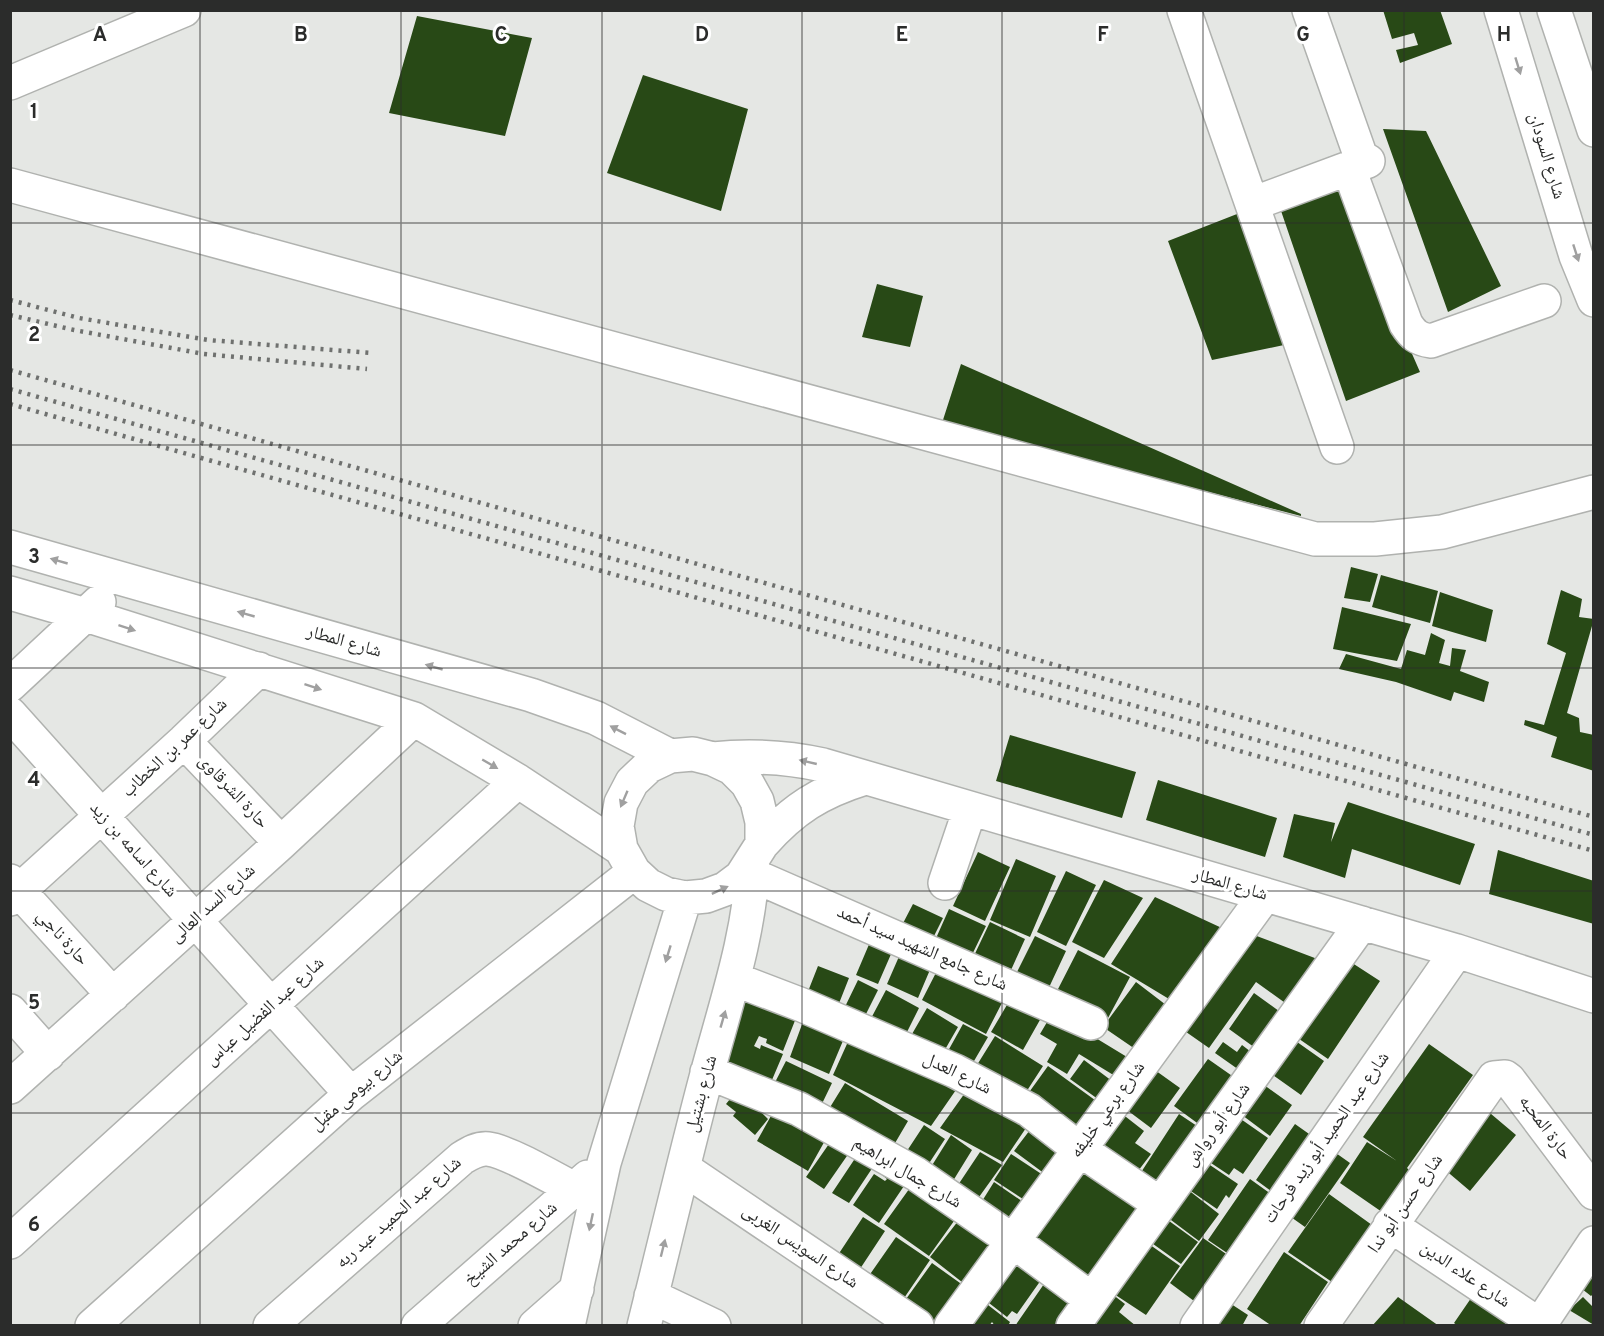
<svg xmlns="http://www.w3.org/2000/svg" width="1604" height="1336" font-family="Overpass,'Noto Naskh Arabic',sans-serif">
	<style>
		.building { fill: #284916 }
		.lines { fill: none; stroke-linecap: round; stroke-linejoin: round }
		.minor-casing { stroke: #b0b2af; stroke-width: 36 }
		.major-casing { stroke: #b0b2af; stroke-width: 36 }
		.minor { stroke: #fff; stroke-width: 33 }
		.major { stroke: #fff; stroke-width: 33 }
		.rail { stroke: #6f716f; stroke-width: 4.5; stroke-dasharray: 3 6; stroke-linecap: butt }
		.oneway { fill: #a0a0a0 }
		.grid { fill: none; stroke: #2b2c2b; stroke-width: 1.5; stroke-opacity: 0.55 }
		.labels { text-anchor: middle; dominant-baseline: central; stroke-width: 6; stroke-linejoin: round; paint-order: stroke }
		.street-label { font-size: 18px; fill: #2b2c2b; stroke: #fff }
		.grid-label { font-size: 20px; text-anchor: middle; font-weight: bold; fill: #2b2c2b; stroke: #fff; stroke-width: 6; stroke-linejoin: round; paint-order: stroke }
	</style>
	<rect width="100%" height="100%" fill="#e5e7e4"/>
	<path class="building" d="M1383,10H1440L1452,44L1400,63L1396,50L1418,45L1414,33L1392,39Z
		M417,16L532,38L505,136L389,113Z
		M643,75L748,109L721,211L607,173Z
		M1383,129L1426,131L1501,286L1448,312Z
		M1339,187L1420,372L1346,401L1279,205Z
		M1237,214L1284,345L1212,360L1168,241Z
		M877,284L923,296L910,347L862,337Z
		M961,364L1301,514V516L942,423Z
		M1351,567L1378,574L1370,602L1344,598Z
		M1381,575L1438,591L1430,623L1372,607Z
		M1561,590L1582,599L1579,617L1594,619L1567,713L1579,718L1580,732L1594,735V771L1551,757L1557,737L1524,725L1525,720L1544,725L1566,653L1547,644Z
		M1440,592L1493,610L1486,642L1432,626Z
		M1342,607L1411,624L1397,661L1333,649Z
		M1431,633L1445,640L1439,663L1450,666L1452,648L1466,650L1460,671L1489,682L1484,702L1454,692L1451,701L1396,682L1339,669L1346,654L1401,669L1407,650L1425,655Z
		M1010,735L1136,772L1122,818L996,781Z
		M1158,780L1277,818L1265,857L1146,820Z
		M1348,802L1475,844L1460,885L1352,849L1345,878L1283,857L1294,814L1335,823L1331,842Z
		M1498,850L1594,881V924L1489,894Z
		M978,852L1010,867L985,921L953,906Z
		M1016,859L1056,876L1030,937L990,920Z
		M1066,871L1096,885L1066,946L1037,932Z
		M1104,880L1143,898L1104,958L1072,942Z
		M1155,897L1224,929L1174,1002L1111,964Z
		M913,904L943,918L930,944L900,929Z
		M949,909L986,926L969,961L933,945Z
		M990,922L1025,939L1007,979L971,962Z
		M1246,932L1320,960L1288,1005L1256,982L1209,1048L1179,1027Z
		M873,935L895,945L878,984L856,975Z
		M1035,936L1066,951L1045,996L1013,980Z
		M1078,950L1130,977L1108,1018L1057,991Z
		M901,952L932,965L918,998L887,984Z
		M1343,957L1380,981L1328,1059L1292,1034Z
		M942,961L1006,995L986,1034L922,1000Z
		M818,966L849,978L836,1011L805,999Z
		M858,980L878,990L861,1024L841,1015Z
		M1136,982L1170,1008L1138,1051L1103,1027Z
		M886,990L919,1008L901,1044L867,1026Z
		M737,992L796,1018L783,1051L766,1043L767,1039L759,1036L754,1046L760,1049L761,1045L783,1054L769,1087L720,1064Z
		M1014,993L1045,1011L1023,1050L991,1032Z
		M1254,993L1283,1014L1258,1050L1229,1029Z
		M927,1008L958,1027L939,1060L908,1041Z
		M1053,1012L1127,1057L1115,1076L1079,1054L1067,1074L1047,1062L1057,1044L1040,1034Z
		M804,1019L845,1036L829,1074L790,1057Z
		M963,1024L988,1037L967,1073L943,1060Z
		M851,1035L958,1087L931,1126L833,1075Z
		M995,1036L1043,1066L1019,1103L972,1073Z
		M1290,1037L1324,1061L1301,1095L1267,1071Z
		M1223,1042L1237,1052L1242,1045L1255,1055L1242,1072L1215,1053Z
		M1429,1044L1473,1075L1407,1168L1410,1171L1382,1212L1340,1183L1367,1142L1397,1161L1363,1137Z
		M1208,1059L1238,1080L1204,1128L1174,1106Z
		M1084,1060L1116,1084L1102,1102L1070,1079Z
		M786,1061L832,1083L817,1114L770,1092Z
		M1048,1066L1099,1103L1074,1139L1022,1102Z
		M1152,1068L1180,1088L1151,1128L1123,1107Z
		M1260,1082L1292,1105L1270,1136L1238,1112Z
		M845,1083L908,1121L888,1155L824,1117Z
		M967,1090L1026,1128L1003,1162L940,1128Z
		M735,1093L766,1106L761,1112L768,1119L755,1135L733,1116L736,1112L726,1104Z
		M776,1107L827,1137L808,1171L757,1141Z
		M1484,1108L1516,1135L1470,1191L1437,1163Z
		M1121,1113L1144,1131L1135,1143L1151,1154L1132,1179L1093,1150Z
		M1179,1114L1200,1128L1157,1195L1136,1180Z
		M1235,1115L1268,1138L1243,1174L1234,1168L1229,1175L1205,1159Z
		M1295,1124L1319,1141L1279,1197L1256,1180Z
		M924,1125L945,1139L922,1174L901,1160Z
		M1033,1126L1068,1152L1049,1177L1014,1151Z
		M951,1135L972,1150L948,1189L926,1175Z
		M831,1141L849,1153L824,1189L806,1177Z
		M1326,1146L1350,1163L1305,1227L1281,1210Z
		M980,1152L1002,1165L974,1204L954,1191Z
		M858,1154L875,1164L849,1203L832,1193Z
		M1011,1154L1046,1177L1029,1203L994,1180Z
		M1080,1159L1146,1207L1086,1289L1020,1242Z
		M1204,1161L1238,1184L1229,1198L1226,1195L1217,1209L1185,1187Z
		M886,1170L906,1183L879,1223L853,1205L874,1174L885,1181L887,1179L882,1175Z
		M1250,1179L1278,1199L1236,1259L1208,1240Z
		M994,1182L1029,1206L1013,1229L979,1206Z
		M912,1185L959,1214L929,1256L884,1224Z
		M1187,1189L1219,1214L1199,1241L1167,1217Z
		M1329,1194L1372,1225L1332,1282L1288,1252Z
		M962,1216L999,1245L967,1286L930,1257Z
		M863,1217L885,1231L854,1278L832,1264Z
		M1165,1218L1198,1242L1181,1264L1149,1241Z
		M896,1237L930,1260L898,1307L866,1280Z
		M1203,1238L1232,1258L1198,1304L1170,1283Z
		M1146,1242L1180,1266L1146,1315L1111,1292Z
		M1284,1252L1328,1282L1299,1326H1272L1247,1309Z
		M1009,1256L1041,1280L1017,1314L1012,1311L1007,1317L980,1296Z
		M932,1263L967,1288L941,1326H928L901,1306Z
		M1594,1270V1293L1591,1296L1582,1289Z
		M1044,1284L1073,1304L1058,1326H1015Z
		M1478,1288L1534,1326H1458L1454,1323Z
		M1112,1294L1125,1304L1119,1312L1136,1326H1089Z
		M1398,1297L1439,1326H1372Z
		M1583,1297L1594,1308V1325L1569,1310Z
		M979,1298L1010,1322L1008,1326H995L992,1322L989,1326H958Z
		M1225,1300L1248,1315L1242,1326H1208Z"/>
	<g class="lines">
		<defs>
			<path id="minor" d="M1184,10L1337,447
				M1309,10L1363,163
				M10,83L184,10
				M1349,169L1406,324C1413,335 1418,339 1431,341L1544,301
				M10,185L1315,539H1375L1442,532L1594,492
				M1252,204L1368,161
				M10,547L531,695L596,718L670,756
				M10,593L86,615L414,719L518,781L621,849L634,872L648,885L666,894L685,898L706,896L725,889L741,877L762,844V822L757,801L747,783L732,768L713,759L693,754L670,756L649,766L632,782L621,803L617,826L621,849
				M10,685L99,602
				M10,714L351,1094
				M184,741L281,843
				M713,759C751,755 786,757 823,765L1457,951L1594,996
				M762,844C793,809 820,792 865,778
				M752,875L1091,1023
				M10,881L113,995
				M945,883L970,809
				M10,899L184,741L259,669
				M734,979L802,1005L955,1071L1029,1110L1079,1149L1160,1204
				M10,1011L48,1054
				M707,1072L799,1109L916,1174L1013,1241L1091,1299
				M10,1087L281,843L414,719
				M683,1168L917,1326
				M1390,1225L1541,1326
				M10,1242L518,781
				M651,1296L714,1326
				M92,1326L351,1094L634,872
				M270,1326L462,1158C470,1153 478,1148 488,1149C507,1151 555,1179 574,1189
				M418,1326L588,1177
				M535,1326L577,1289
				M568,1326L604,1163L685,898
				M644,1326C665,1242 685,1157 707,1074C726,1003 750,934 753,861
				M951,1326L1265,895
				M1073,1326L1362,923
				M1197,1326L1457,951
				M1321,1326L1494,1078L1505,1077L1509,1080L1594,1193
				M1539,1326L1594,1243"/>
			<path id="major" d="M1501,10L1576,256L1594,300
				M1554,10L1594,130"/>
		</defs>
		<use href="#minor" class="minor-casing"/>
		<use href="#major" class="major-casing"/>
		<use href="#minor" class="minor"/>
		<use href="#major" class="major"/>
		<path class="rail" d="M10,300L79,318L208,340L371,353
			M10,315L74,330L204,354L367,369
			M10,370L1594,817
			M10,389L1594,835
			M10,404L1594,851"/>
	</g>
	<defs><path id="oneway-solid" d="M-6-.8H1V-3.2L6.5 0L1 3.2V.8H-6Z" transform="scale(1.5)"/></defs>
	<g class="oneway">
		<use href="#oneway-solid" transform="translate(1518 66) rotate(73)"/>
		<use href="#oneway-solid" transform="translate(1576 253) rotate(72)"/>
		<use href="#oneway-solid" transform="translate(59 561) rotate(-164)"/>
		<use href="#oneway-solid" transform="translate(246 614) rotate(-164)"/>
		<use href="#oneway-solid" transform="translate(127 628) rotate(18)"/>
		<use href="#oneway-solid" transform="translate(434 667) rotate(-164)"/>
		<use href="#oneway-solid" transform="translate(313 687) rotate(18)"/>
		<use href="#oneway-solid" transform="translate(618 730) rotate(-153)"/>
		<use href="#oneway-solid" transform="translate(808 762) rotate(-167)"/>
		<use href="#oneway-solid" transform="translate(490 764) rotate(30)"/>
		<use href="#oneway-solid" transform="translate(624 799) rotate(113)"/>
		<use href="#oneway-solid" transform="translate(720 890) rotate(-25)"/>
		<use href="#oneway-solid" transform="translate(668 954) rotate(107)"/>
		<use href="#oneway-solid" transform="translate(723 1019) rotate(-74)"/>
		<use href="#oneway-solid" transform="translate(591 1222) rotate(102)"/>
		<use href="#oneway-solid" transform="translate(663 1248) rotate(-76)"/>
	</g>
	<path class="grid" d="M200,10V1326M401,10V1326M602,10V1326M802,10V1326M1002,10V1326M1203,10V1326M1404,10V1326M10,223H1594M10,445H1594M10,668H1594M10,891H1594M10,1113H1594"/>
	<g class="labels">
		<g class="street-label">
			<text transform="translate(1546 156) rotate(73)">شارع السودان</text>
			<text transform="translate(344 642) rotate(16)">شارع المطار</text>
			<text transform="translate(175 748) rotate(-43)">شارع عمر بن الخطاب</text>
			<text transform="translate(233 792) rotate(47)">حارة الشرقاوى</text>
			<text transform="translate(133 850) rotate(48)">شارع اسامه بن زيد</text>
			<text transform="translate(1230 885) rotate(16)">شارع المطار</text>
			<text transform="translate(213 904) rotate(-42)">شارع السد العالى</text>
			<text transform="translate(62 938) rotate(48)">حارة ناجي</text>
			<text transform="translate(922 949) rotate(24)">شارع جامع الشهيد سيد أحمد</text>
			<text transform="translate(265 1012) rotate(-42)">شارع عبد الفضيل عباس</text>
			<text transform="translate(957 1074) rotate(26)">شارع العدل</text>
			<text transform="translate(357 1091) rotate(-40)">شارع بيومى مقبل</text>
			<text transform="translate(702 1094) rotate(-75)">شارع بشتيل</text>
			<text transform="translate(1108 1110) rotate(-54)">شارع برعي خليفه</text>
			<text transform="translate(1218 1125) rotate(-54)">شارع أبو رواش</text>
			<text transform="translate(1545 1128) rotate(53)">حارة المحبه</text>
			<text transform="translate(1327 1138) rotate(-55)">شارع عبد الحميد أبو زيد فرحات</text>
			<text transform="translate(907 1173) rotate(31)">شارع جمال ابراهيم</text>
			<text transform="translate(1406 1204) rotate(-55)">شارع حسن أبو ندا</text>
			<text transform="translate(399 1213) rotate(-41)">شارع عبد الحميد عبد ربه</text>
			<text transform="translate(511 1244) rotate(-41)">شارع محمد الشيخ</text>
			<text transform="translate(800 1247) rotate(34)">شارع السويس الغربى</text>
			<text transform="translate(1465 1275) rotate(34)">شارع علاء الدين</text>
		</g>
	</g>
	<g class="grid-label">
		<text x="100" y="41">A</text>
		<text x="301" y="41">B</text>
		<text x="501" y="41">C</text>
		<text x="702" y="41">D</text>
		<text x="902" y="41">E</text>
		<text x="1103" y="41">F</text>
		<text x="1303" y="41">G</text>
		<text x="1504" y="41">H</text>
		<text x="34" y="118">1</text>
		<text x="34" y="341">2</text>
		<text x="34" y="563">3</text>
		<text x="34" y="786">4</text>
		<text x="34" y="1009">5</text>
		<text x="34" y="1231">6</text>
	</g>
	<rect width="1604" height="1336" fill="none" stroke="#2b2c2b" stroke-width="24"/>
</svg>
